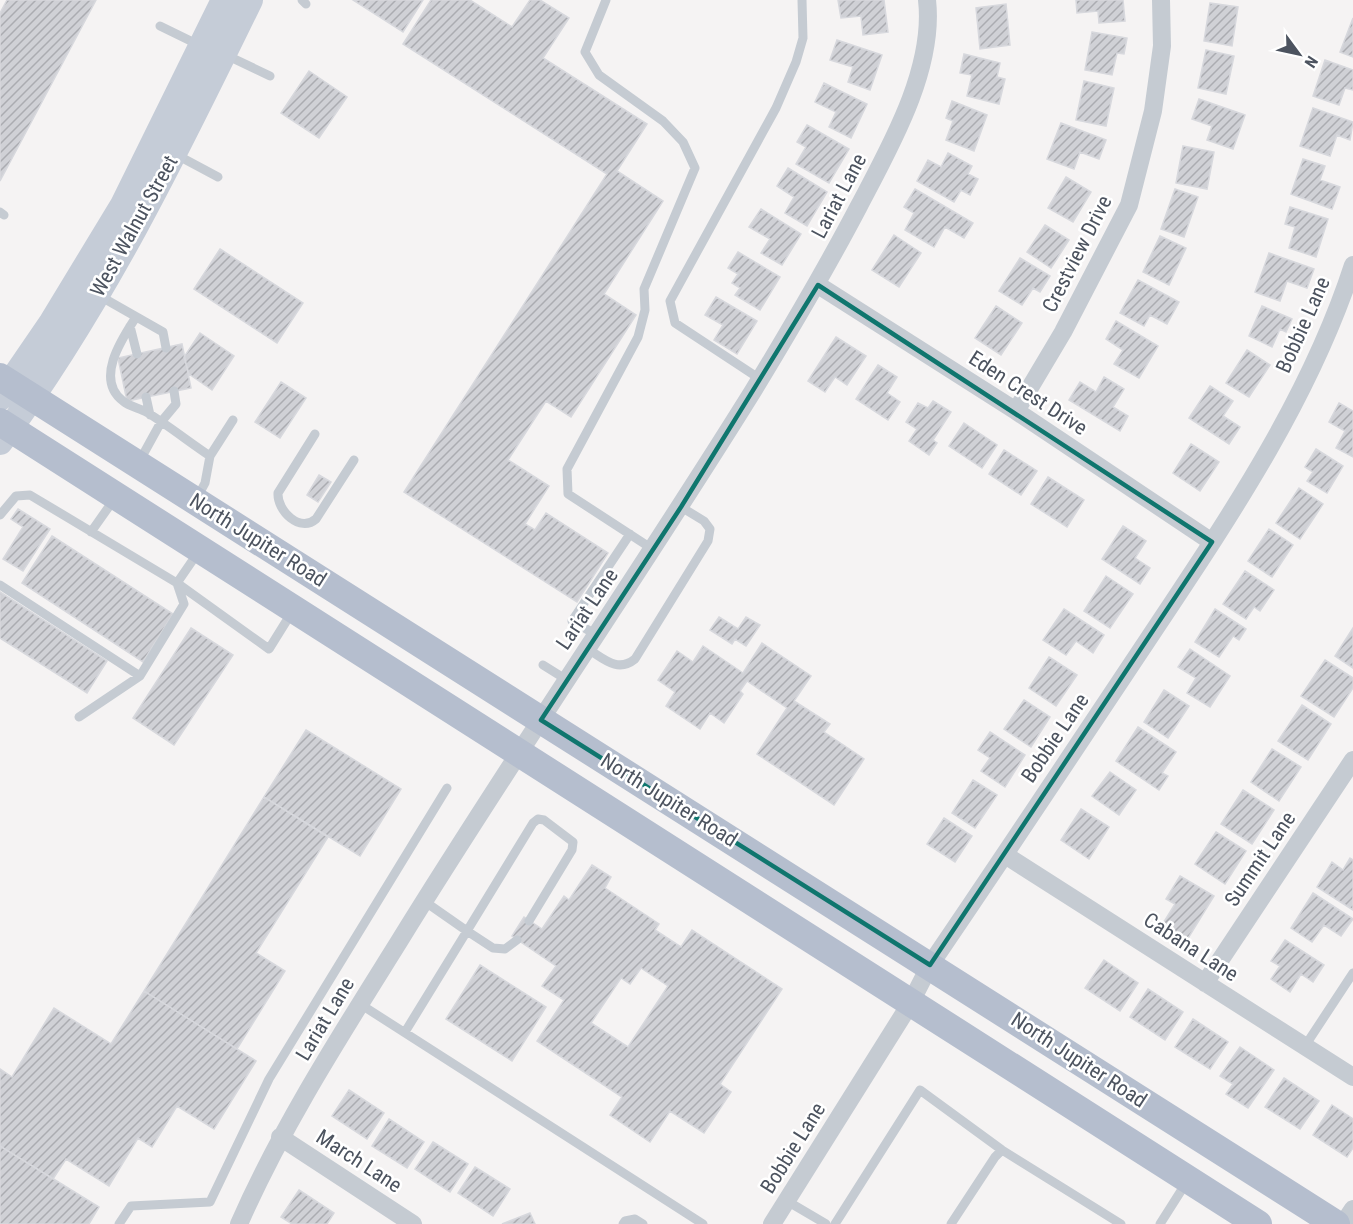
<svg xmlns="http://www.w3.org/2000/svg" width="1353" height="1224" font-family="'Roboto Condensed',sans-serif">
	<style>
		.building { fill: url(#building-hatch); stroke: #d7d8dd; stroke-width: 1.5; fill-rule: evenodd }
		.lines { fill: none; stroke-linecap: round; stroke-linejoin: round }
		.lane { stroke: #c5cbd2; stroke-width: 9 }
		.street { stroke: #c5cbd2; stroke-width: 18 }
		.secondary { stroke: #c5ccd7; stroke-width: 26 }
		.primary { stroke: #b5bece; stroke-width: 28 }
		.marked { fill: none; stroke: #0f766e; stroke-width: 4.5; stroke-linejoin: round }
		.labels { text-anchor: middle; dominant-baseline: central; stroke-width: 5; stroke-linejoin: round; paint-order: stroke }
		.street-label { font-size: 21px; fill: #4c535f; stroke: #fff }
	</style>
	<defs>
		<pattern id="building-hatch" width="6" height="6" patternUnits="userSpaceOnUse" patternTransform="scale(1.5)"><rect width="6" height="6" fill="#d0d1d6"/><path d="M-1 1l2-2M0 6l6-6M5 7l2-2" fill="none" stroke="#abacb1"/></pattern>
	</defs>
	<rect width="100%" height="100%" fill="#f5f3f3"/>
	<path class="building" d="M7,0H96L0,181V13Z
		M353,0H423L403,32Z
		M431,0H470L512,27L530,0H540L569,18L543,58L647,124L617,171L663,201L604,294L636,315L571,417L546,401L508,460L549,486L525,524L535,530L546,513L608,553L577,602L404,492L607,174L403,44Z
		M838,0H884L888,32L863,35L861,16L841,18Z
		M1076,0H1123L1125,21L1099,23L1098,11L1077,13Z
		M1210,3L1238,7L1232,46L1204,41Z
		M1006,4L1010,45L980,49L976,8Z
		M1353,18V57L1340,52Z
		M1092,32L1127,38L1124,54L1117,53L1112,75L1085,70Z
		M837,40L882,55L870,90L848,82L853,67L830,60Z
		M1206,50L1234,56L1226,94L1198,88Z
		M964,54L1000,63L997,77L1005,79L999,104L967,96L972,75L960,73Z
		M1325,60L1353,70V90L1345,88L1339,105L1313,96Z
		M309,71L347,97L319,138L281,113Z
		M1084,81L1114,88L1106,126L1076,120Z
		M824,83L867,104L851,138L829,127L836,112L815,102Z
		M1199,99L1245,115L1233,149L1207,140L1212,126L1192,119Z
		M952,101L987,115L974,151L946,140L953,121L946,118Z
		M1313,108L1353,122L1350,140L1337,135L1330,156L1300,146Z
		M1061,123L1106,140L1099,159L1080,152L1074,169L1047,159Z
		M807,125L849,149L829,183L796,164L806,147L797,142Z
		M1183,146L1214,152L1207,189L1176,183Z
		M948,153L972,166L968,174L978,179L970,195L961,190L954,202L917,181L928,160L941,167Z
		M1303,159L1325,166L1320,180L1340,187L1332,209L1291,194Z
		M788,168L827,192L807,226L785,213L794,197L777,186Z
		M1066,177L1091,192L1073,222L1048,208Z
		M915,189L973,223L964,238L945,227L934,247L905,230L914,213L904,207Z
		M1175,189L1198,197L1184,237L1161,229Z
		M1290,207L1328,219L1316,257L1289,248L1295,227L1285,224Z
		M761,209L801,234L782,265L761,253L770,239L749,227Z
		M1045,225L1069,240L1051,268L1027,252Z
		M894,235L921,253L899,287L872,270Z
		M1160,236L1186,248L1169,285L1143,272Z
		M220,249L303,303L277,343L194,289Z
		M738,252L780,277L760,310L735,295L740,288L732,283L738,274L728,268Z
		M1269,253L1314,269L1307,288L1287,281L1280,301L1255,292Z
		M1020,258L1050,276L1040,292L1033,288L1022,305L999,291Z
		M1138,280L1179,302L1167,324L1150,315L1144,326L1120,313Z
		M716,297L757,321L737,354L714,340L723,325L705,315Z
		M996,306L1022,323L1001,355L975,338Z
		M1262,306L1292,319L1286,332L1280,329L1272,347L1249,336Z
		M1116,321L1158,346L1139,378L1114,364L1123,350L1106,339Z
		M200,333L234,356L212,390L189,374L184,357Z
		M836,337L866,356L847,385L835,377L825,392L808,381Z
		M182,344L191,388L127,401L118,358Z
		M1247,350L1270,365L1249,397L1226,383Z
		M878,365L897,377L887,393L900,402L888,420L856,399Z
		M1104,377L1124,389L1113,407L1128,416L1120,431L1069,400L1080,382L1096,392Z
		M281,382L306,398L280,438L255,422Z
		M1210,386L1233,401L1223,416L1240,427L1229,444L1189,418Z
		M933,401L951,412L933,440L937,443L929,455L909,441L917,429L906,422L918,403L928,408Z
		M1339,403L1353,411V457L1336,448L1345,431L1329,422Z
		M964,423L997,445L982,468L949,446Z
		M1191,444L1219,462L1200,491L1173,473Z
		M1316,449L1343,466L1327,493L1307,481L1313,472L1305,467Z
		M1004,450L1037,471L1021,495L989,474Z
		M319,475L331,482L318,502L307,495Z
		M1048,477L1084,500L1067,527L1031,504Z
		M1299,488L1323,504L1300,539L1276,523Z
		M18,509L50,529L23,571L3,559L23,527L11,519Z
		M1123,526L1146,541L1135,558L1150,568L1140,584L1102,559Z
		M1269,529L1293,545L1272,577L1248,561Z
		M52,536L173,614L143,662L22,583Z
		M1245,571L1274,590L1260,611L1254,607L1246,619L1223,604Z
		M1106,576L1133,594L1110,628L1084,611Z
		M0,592L107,661L87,693L0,638Z
		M1064,609L1104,635L1093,653L1076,641L1066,655L1043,640Z
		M1215,609L1246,629L1239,640L1233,636L1219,657L1195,642Z
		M719,617L738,629L746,617L760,625L746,646L735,639L732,644L710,630Z
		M191,628L233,655L174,745L133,718Z
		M1353,628V668L1335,656Z
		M762,643L811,676L794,701L830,724L824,732L864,759L834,805L757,754L787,708L747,681L740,691L743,694L724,723L710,713L700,729L666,706L675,692L658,680L677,651L693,662L703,646L743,673Z
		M1190,649L1230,676L1210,707L1187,693L1196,678L1178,667Z
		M1049,657L1077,675L1056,706L1029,688Z
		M1325,660L1353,678V688L1334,717L1301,696Z
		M1164,690L1189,706L1168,738L1144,722Z
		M1024,700L1050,717L1031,747L1004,729Z
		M1302,705L1331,724L1308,760L1278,741Z
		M1138,727L1176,752L1162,773L1168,776L1159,790L1116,761Z
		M306,730L401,789L360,856L264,797Z
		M990,732L1025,755L1005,787L981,771L990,758L978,750Z
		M1272,749L1301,767L1279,801L1251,782Z
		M1110,772L1136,790L1119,815L1092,796Z
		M973,780L997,795L975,828L952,813Z
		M1243,790L1274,810L1252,844L1221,824Z
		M264,797L328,837L256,953L285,971L237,1049L144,991Z
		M1081,809L1109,827L1089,859L1061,840Z
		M944,818L972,836L955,862L927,844Z
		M1216,832L1246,851L1225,884L1195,864Z
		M1350,858L1353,860V910L1317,887L1332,862L1343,870Z
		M592,865L611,877L605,888L659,924L655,930L681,947L692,930L782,989L720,1084L731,1092L704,1133L670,1111L650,1142L610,1115L622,1097L537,1041L564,1000L542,986L556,966L512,936L524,917L542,929L564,896L569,900ZM641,968L668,986L628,1047L591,1023L621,978L630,984Z
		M1180,876L1214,896L1187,940L1162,925L1175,904L1166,899Z
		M1313,893L1353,919L1341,936L1324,925L1312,942L1291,928Z
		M1285,940L1324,965L1313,982L1301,974L1290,992L1271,979L1280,966L1271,961Z
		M1104,960L1138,983L1120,1011L1085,988Z
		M480,965L546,1007L512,1061L446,1019Z
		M1148,989L1183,1012L1165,1040L1130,1017Z
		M144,991L256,1061L214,1129L177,1106L152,1147L138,1138L109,1186L66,1159L53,1179L0,1146V1069L12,1077L54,1008L111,1044Z
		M1193,1019L1228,1042L1210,1069L1175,1047Z
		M1240,1047L1274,1070L1248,1108L1226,1094L1233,1084L1220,1076Z
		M1284,1078L1319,1101L1300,1129L1265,1107Z
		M349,1090L384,1113L367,1139L332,1116Z
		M1332,1105L1353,1119V1148L1347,1157L1313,1135Z
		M389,1119L424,1142L407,1168L372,1146Z
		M433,1142L468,1164L450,1192L415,1169Z
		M0,1146L99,1207L89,1224H0Z
		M475,1167L510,1189L493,1216L458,1193Z
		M299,1190L334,1213L327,1224H292L281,1217Z
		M530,1213L535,1224H502Z"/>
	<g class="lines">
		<path class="lane" d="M302,0L306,4
			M606,0L585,52L599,75L663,121L683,142L695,168L644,289L645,310L638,337L567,469L568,494L654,550
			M160,26L201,46
			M226,55L270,76
			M175,154L218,177
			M0,212L4,215
			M98,295L163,332L166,348
			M136,317C123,337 94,379 123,401C130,407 140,408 148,413C169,426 189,442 210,456
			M130,326L137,354
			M760,379L675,323L670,301L776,108L796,62L803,38L802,0
			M146,397L150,415
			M315,434L278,493C277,511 300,533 316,519L354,460
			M139,462L161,422L176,404L174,391
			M197,498L205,483L210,456L233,420
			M0,515L16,496L30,495L177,583L269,649L292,612
			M91,532L115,498
			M0,585L140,676
			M597,635L572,621L630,534
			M588,649C604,659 618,673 635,659L708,541L710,529L704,521L681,507
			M543,665L567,680
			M79,717L140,676L184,604L177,583L199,551
			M517,940L505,949L493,948L467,931L533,823L538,819L544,820L573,842L572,850L529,921
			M360,1004L703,1224
			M405,1032L467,931L424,901
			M1305,1046L1353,973
			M787,1201L826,1224
			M119,1224L131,1206L210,1202L269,1079L447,788
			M623,1224L625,1221L635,1219L643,1224
			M835,1224L920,1090L1002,1150L1121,1224
			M951,1224L995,1157L1002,1150
			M1160,1224L1186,1183"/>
		<path class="street" d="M818,285L1016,411L1212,542
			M1016,411L1063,332L1129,205L1153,111L1162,46L1161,0
			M1005,855L1353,1077
			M1205,983L1353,760
			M280,1137L413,1224
			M239,1224C283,1124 342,1033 400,940C514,755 638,576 753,391C790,330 826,269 859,206C890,147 935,69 927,0
			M772,1224L910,1004L930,965C1003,858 1075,749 1147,641C1226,522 1309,401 1353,265
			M1343,1224L1353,1209"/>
		<path class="secondary" d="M0,398L52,322L123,205L224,0
			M0,442C101,306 176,152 250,0"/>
		<path class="primary" d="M0,377L1336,1224
			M0,422L1258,1224"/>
	</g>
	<path class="marked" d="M818,285L1212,542L930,965L541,720L681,507Z"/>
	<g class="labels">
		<g class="street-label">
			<text transform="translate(839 196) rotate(-62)">Lariat Lane</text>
			<text transform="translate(134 226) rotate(-61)">West Walnut Street</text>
			<text transform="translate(1077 254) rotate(-63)">Crestview Drive</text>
			<text transform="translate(1303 325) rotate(-66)">Bobbie Lane</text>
			<text transform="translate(1028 393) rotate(33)">Eden Crest Drive</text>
			<text transform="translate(258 540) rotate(32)">North Jupiter Road</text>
			<text transform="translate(587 609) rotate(-56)">Lariat Lane</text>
			<text transform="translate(1055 738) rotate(-56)">Bobbie Lane</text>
			<text transform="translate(669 800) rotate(32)">North Jupiter Road</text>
			<text transform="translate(1260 859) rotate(-56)">Summit Lane</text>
			<text transform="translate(1191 947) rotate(33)">Cabana Lane</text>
			<text transform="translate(325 1019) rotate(-59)">Lariat Lane</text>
			<text transform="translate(1079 1060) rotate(33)">North Jupiter Road</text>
			<text transform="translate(793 1148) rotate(-58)">Bobbie Lane</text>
			<text transform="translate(359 1161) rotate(33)">March Lane</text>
		</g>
	</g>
	<g transform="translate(1299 54) rotate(123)" stroke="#ffffff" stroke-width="4.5" paint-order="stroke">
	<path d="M0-4.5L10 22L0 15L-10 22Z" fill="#4c535f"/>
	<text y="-9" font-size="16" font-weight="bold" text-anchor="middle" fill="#4c535f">N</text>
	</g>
</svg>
